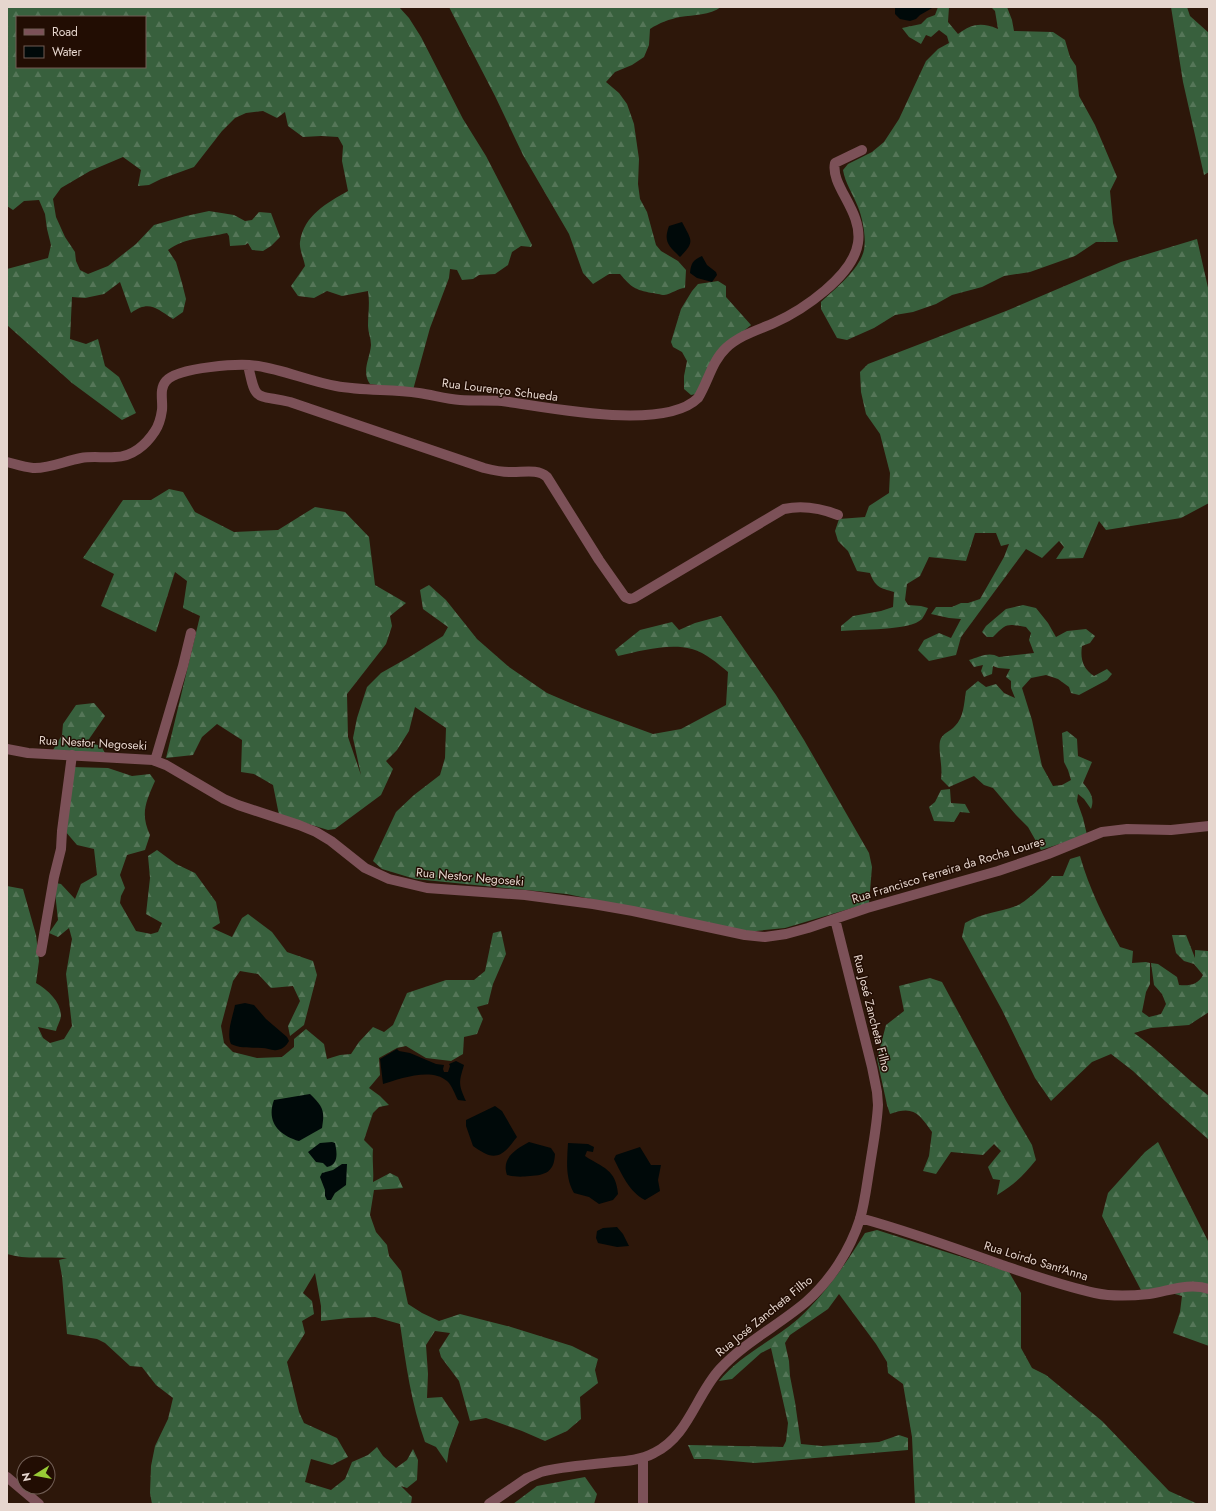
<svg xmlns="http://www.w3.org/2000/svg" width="1216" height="1511" font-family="Jost,sans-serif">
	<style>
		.forest { fill: url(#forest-firs); fill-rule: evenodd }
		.water { fill: #000909 }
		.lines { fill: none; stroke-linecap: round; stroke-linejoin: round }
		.minor { stroke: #7c5158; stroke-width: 10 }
		.labels { text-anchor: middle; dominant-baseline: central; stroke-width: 3; stroke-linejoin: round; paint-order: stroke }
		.street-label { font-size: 12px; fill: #e6d6ce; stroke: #220d03 }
	</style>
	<defs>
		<pattern id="forest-firs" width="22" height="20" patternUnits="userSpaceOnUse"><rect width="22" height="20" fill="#38603d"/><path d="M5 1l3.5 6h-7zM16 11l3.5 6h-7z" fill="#557658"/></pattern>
	</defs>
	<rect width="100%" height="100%" fill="#2d170a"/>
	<path class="forest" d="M7,7H399L409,18L421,37L463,119L486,156L532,245L531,247L521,246L512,252L508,265L495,274L479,275L473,279L462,280L457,270L450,269L449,278L430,328L413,390L370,384C361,371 370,359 371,345C371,338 368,332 368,326C368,314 370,303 368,291L342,296L327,291L314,298L298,296L291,286L305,266C304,259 299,249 300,242C304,215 327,203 348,191L342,161L343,146L338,137L321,136L303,137L288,126L285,112L277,118L263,111L246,113L235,118L222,131L194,167L161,179L149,185L138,186L141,170L123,157L90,171L61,188L53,199L56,217L65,237L75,252L76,261L80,270L88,274L108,266L136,244L154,225L186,216L209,211L234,215L245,221L252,220L259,212L271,213L280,237L271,246L263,251L252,250L248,243L245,245L230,246L229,236L227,233C206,238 186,237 168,250L176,262L182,283L186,299L183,312L173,319C156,308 149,300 131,313L120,282L104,294L85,298L72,297L70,339L86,344L98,339L105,366L119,377L136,413L122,420L72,383L7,325V269L48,258L51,245L47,229L45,214L39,200L24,201L13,210L7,206ZM17,17H145V67H17Z
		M449,7H721C710,15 694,15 680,17C670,19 659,23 650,29L649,45L644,57L632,65L615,72L606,82L619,93L627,104L634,124L639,159L638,184L640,199L647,212L656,245L661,251L678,261L686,270L685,288C678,288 672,294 664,295C661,295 655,293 652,293C635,290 631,287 620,274H609L593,284L583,273L569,234L523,155L495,96Z
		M938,7H949L948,22L958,34C972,24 981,22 998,29L995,11L991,7H1007L1012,20L1014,31L1053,32L1065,40L1070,57L1076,66L1079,96L1095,125L1117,177L1110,191L1113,223L1118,242H1096L1075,256L1030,272L1004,276L982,287L952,295L936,304L913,312L895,315L874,328L847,340L837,338L821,309V302C835,289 855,273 862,256C868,244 863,219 858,207C853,194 845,183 843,170L848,164L872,152L884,142L899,119L926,61L938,49L949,43L947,36L939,30L931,37L926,35L921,44L909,37L902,28L921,24L927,18L935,15Z
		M1171,7H1187L1190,16L1209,33V172L1204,175L1183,82Z
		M1197,239L1209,292V503L1181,518L1106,530L1099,521L1083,558L1056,559L1064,547L1059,541L1042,558L1026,549L961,637L956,655L929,661L918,650L924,640L939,633L951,638L961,619L949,618L931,614L936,607H952L961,603H968L980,599L1004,557L1009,544L1001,546L996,533H975L966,561L929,557L920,576L907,584L905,600L908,605L921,606L928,608C926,612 924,616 922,619C910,631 859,629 841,631V626L853,616L881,611L893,607L894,592C880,588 875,587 870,573L857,571L848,551L838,541L835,531L839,519L865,517L869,506L889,493L890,473L880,434L866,414L861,392L860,372L868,364L1006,311L1121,262Z
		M718,281L726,286V297L751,325L740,334L696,394L691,395L684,389V376L687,361L682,352L673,347L671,342L681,309L692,291L698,284Z
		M169,489L183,492L195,512L234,532L278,530L315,507L345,512L369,537L375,585L406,603L390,616L392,626L386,644L347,694L348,737L361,775L353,738L357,718L367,687L381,673L411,656L443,636L448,627L423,609L420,590L429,585L446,600L477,639L509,667L547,693L582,708L653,734L681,729L726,705L728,672C717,663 706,653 692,649C668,643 641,651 618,656L615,650L640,630L672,622L679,630L695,623L721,616L776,695L804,740L869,853L872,867L869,903L785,928L746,932L567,894L415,879L382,869L373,861L396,812L414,795L440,775L445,758L446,728L415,707L409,731L397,750L386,761L393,769L381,795L335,829L328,830L279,815L273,785L254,774L241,772L242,740L217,724L202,737L193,755L166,758L200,616L183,608L187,581L175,572L156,632L101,606L114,574L83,558L123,500H151Z
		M1023,605L1036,608L1048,623L1056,637L1067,631L1086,629L1095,636L1090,643L1082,646C1080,659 1083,669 1094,676L1107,669L1112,674L1107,680L1079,695L1071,693L1069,687L1058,679L1046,675L1031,678L1022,688L1032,720L1042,766L1053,786L1062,785L1071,780L1068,770L1064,762L1062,733L1067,731L1077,739L1078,756L1092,762L1083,783C1090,791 1095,798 1091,809L1084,799L1078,794L1077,801L1083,818L1087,835L1041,850L1028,827L1016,815L993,788L984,785L974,776L949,787L941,779C943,767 938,751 940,741C942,733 950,732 955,726C964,717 964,703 966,691L978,681L986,687L996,684L1004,693L1015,698L1011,688V681L1006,677L1010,669L998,668L993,666L992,674L984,677L981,671L983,665L974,667L969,660C979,657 989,651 999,657L1034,653L1029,640L1031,633L1026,627C1008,624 1007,622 993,637H987L982,632L986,626L1006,609Z
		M94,703L105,716L87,742L101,746L105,753L53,750L62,735L63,724L76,705Z
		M72,767L108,768L132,776L150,774L155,781C146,802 140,813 150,835L145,850L127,855L120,875L125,888L121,896L120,903L136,931L151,934L158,932L162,923L146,914L150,878L148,856L157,850L176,864L195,873L216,902L220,923L212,928L232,937L242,918L248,914L272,932L287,952L313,961L317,975L304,1025L290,1036L288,1026L300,1001L293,986L271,988L258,974L240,971L233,981L221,1026L224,1043L233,1052L257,1058L282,1057L294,1047V1039L306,1029L324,1044L327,1059L340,1055L351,1054L359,1042L373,1027L384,1032L393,1025L407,993L446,980H474L485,971L493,933L501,931L506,954L493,984L488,1004L477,1007L483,1019L477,1034L464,1037L463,1054L451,1061L426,1058L406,1046L397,1048L379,1058L380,1075L369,1088L380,1096L389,1105L379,1107L373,1113L364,1140L373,1149C372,1161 374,1171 373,1182L390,1173L398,1177L403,1188L374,1190L370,1215L376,1232L387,1245L389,1256L401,1271L408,1304L422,1313L439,1321L460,1314L511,1327L572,1346L598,1359L595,1370L598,1383L580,1397L581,1419L567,1431L545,1441L522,1431L486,1418L470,1421L459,1381L441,1357L439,1350L450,1333L435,1331L426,1345L428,1374L427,1398L442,1397L459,1422L449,1449L447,1463L436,1447L425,1442C411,1403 406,1364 400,1324L375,1317L348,1318L321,1321V1306L315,1273L303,1293L312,1301L314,1314L302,1321L305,1333L287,1362L299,1412L304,1423L337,1438L348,1457L332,1465L311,1459L305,1482L331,1490L345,1479L352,1462L368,1455L377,1447L383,1456L396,1468L407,1460L413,1449L418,1460L417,1480L407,1488L401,1486L412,1497L411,1504H152L150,1493L151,1466L155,1446L168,1419L173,1398L156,1385L142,1367L130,1366L105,1343L97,1339L67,1334L62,1276L59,1260L67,1258C47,1256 26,1260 7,1254V886L23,889L36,935L39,961L36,983C48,990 60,1001 61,1015C61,1020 57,1026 56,1031L38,1027L43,1038L50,1043L64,1039L72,1026L66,974L72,939L69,928L58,937L49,933L58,920L55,892L56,883L61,884L75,899L81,884L97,875L94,849L77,845L65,831Z
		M950,789L951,803L965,804L970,813L960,812L954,822L934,821L929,807L935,802L941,790Z
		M1080,856C1089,888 1104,918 1120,947L1133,951L1132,963L1146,962L1150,963V984L1146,992L1142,1012L1149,1017L1161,1014L1166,1004L1162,994L1154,985L1151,963L1158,964L1177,977L1179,985C1189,986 1198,985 1203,975L1194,964L1184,961L1176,953L1172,935H1186L1195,958V950L1208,951L1209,952V1012L1189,1025L1151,1028L1134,1033C1161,1052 1183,1076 1209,1096V1140L1165,1101L1133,1071L1111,1054L1092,1062L1051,1101L1035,1078L1002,1010L962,937L965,923C983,912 998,913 1016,906C1025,903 1045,884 1052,876H1063L1070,859Z
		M930,978L942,982L1005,1099L1032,1145L1036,1160C1024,1175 1014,1185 997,1195L1000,1180L993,1179L988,1167L1001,1151L994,1144L983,1155L951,1152L936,1174L923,1171L929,1156L932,1132C919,1114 914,1105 890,1114L887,1105L877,1059L886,1025L904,1011L899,986Z
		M1158,1142L1209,1243V1346L1173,1333L1180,1312L1182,1296L1164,1291L1142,1292L1102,1216L1108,1193L1145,1152Z
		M877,1230L1009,1272L1021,1293V1348L1032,1368L1046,1375L1102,1421L1169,1491L1198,1504H915L912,1437L903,1384L888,1373L887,1362L876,1344L839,1294L828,1309L790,1335L785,1343L789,1361L790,1376L795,1402L801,1444L822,1446L879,1442L899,1435L908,1438V1450L755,1463L708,1459H694L688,1445L783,1447L786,1441L788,1423L771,1348L761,1353L732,1379L719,1381C741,1354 773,1341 798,1319C826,1293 845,1265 865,1233Z
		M585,1477L597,1494L594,1504H513L537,1486Z"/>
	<path class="water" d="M895,7H934L920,15L916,19L910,21L900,19L895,14Z
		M682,222C691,240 696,241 680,257C669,246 663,242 669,226Z
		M702,256L707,265L716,272L717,275L712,282L697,278L690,273C691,263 693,260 702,256Z
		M245,1003L254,1005L266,1019L287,1037L289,1041C286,1046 283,1049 277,1050C272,1051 267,1048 262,1048C251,1047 241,1049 231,1044C226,1033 233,1016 235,1005Z
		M397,1049L399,1051L410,1053L436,1064L444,1065L443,1069L444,1072H448L450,1066L449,1064L456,1061L464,1065C459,1082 458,1084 466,1101L458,1100C455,1095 452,1085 447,1081C431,1067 399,1079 383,1084L380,1059Z
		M310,1094C323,1107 325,1110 322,1128L299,1141C279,1135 266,1122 274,1100Z
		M495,1106L502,1111L517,1137C514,1140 512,1144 509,1147C496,1162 486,1155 473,1146L466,1126V1120Z
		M332,1142L335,1143C337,1152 339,1165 327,1167L323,1163L316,1162L308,1152L320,1143Z
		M529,1142L551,1148L555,1154C554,1172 546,1175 530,1176C521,1177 516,1177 507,1175C501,1158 516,1149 529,1142Z
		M568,1143L588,1144L594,1147L593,1152L587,1151L585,1156C603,1168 616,1169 618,1194L613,1200L599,1204L589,1197L574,1193C565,1178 567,1160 568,1143Z
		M640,1147L651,1165H661L658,1180L660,1191L645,1200C630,1193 621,1173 614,1159L616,1155Z
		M342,1164H347L346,1185L335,1193L331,1200H327L325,1196V1190L320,1177L322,1173L333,1170Z
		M617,1227L623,1234L629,1246L617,1247L598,1243L596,1238L597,1231L603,1228Z"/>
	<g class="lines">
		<path class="minor" d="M248,365C256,403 255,394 290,402L484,468C492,470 500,472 509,472C521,473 537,468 547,477L599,560L625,597L630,599L634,598L784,509C803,505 820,508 838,515
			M7,462C15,464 24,467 33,468C48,469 65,461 81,458C92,456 104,458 115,457C132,457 146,445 155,431C159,425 161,417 162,410C163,400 159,389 166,381C178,367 241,363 258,366C284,370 309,381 336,386C363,391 391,389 419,393C433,395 446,399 460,400C474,401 488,400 502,401C547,407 664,432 698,398C708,382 712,361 726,348C740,335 758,330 774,323C803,310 853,276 858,243C863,211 830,186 835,163L862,150
			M7,749L28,753L153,760L166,765L224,799L238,805L299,825L316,832L331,841L365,868L389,879L427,888L525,895L593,904L633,911L745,935L765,937L786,934L808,928L867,908L998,871L1048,854L1102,832L1127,829L1171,830L1209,826
			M155,761L183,666L191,633
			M41,952L54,877L61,849L62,831L72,755
			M860,1218C908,1231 955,1248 1002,1265C1032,1275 1063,1286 1095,1293C1113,1297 1131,1296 1149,1294C1169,1291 1189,1282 1209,1289
			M643,1458V1504
			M7,1477L39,1504
			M489,1504L527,1478L541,1472C564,1466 589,1465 613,1462C627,1461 641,1460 654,1453C688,1437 696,1395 720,1369C745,1342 779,1325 806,1302C831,1280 850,1250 860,1219C865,1202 867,1183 870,1165C873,1145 877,1125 878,1105L877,1092L872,1067L835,919"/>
	</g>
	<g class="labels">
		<g class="street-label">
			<text transform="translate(500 390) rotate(7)">Rua Lourenço Schueda</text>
			<text transform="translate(93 743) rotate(3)">Rua Nestor Negoseki</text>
			<text transform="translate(948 870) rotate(-17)">Rua Francisco Ferreira da Rocha Loures</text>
			<text transform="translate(470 877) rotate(5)">Rua Nestor Negoseki</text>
			<text transform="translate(872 1013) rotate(76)">Rua José Zancheta Filho</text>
			<text transform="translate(1036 1261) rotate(17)">Rua Loirdo Sant'Anna</text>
			<text transform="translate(764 1316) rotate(-39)">Rua José Zancheta Filho</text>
		</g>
	</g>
	<rect width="1216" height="1511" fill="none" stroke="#e6d6ce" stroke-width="16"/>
	<rect x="16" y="16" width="130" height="52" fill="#220d03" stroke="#705d54"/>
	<rect x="24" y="29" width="20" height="6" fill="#7c5158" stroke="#705d54"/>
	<text x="52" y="36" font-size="12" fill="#e6d6ce">Road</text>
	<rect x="24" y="46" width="20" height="12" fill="#000909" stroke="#705d54"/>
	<text x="52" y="56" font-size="12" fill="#e6d6ce">Water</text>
	<g transform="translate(36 1475) rotate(259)"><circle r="19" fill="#220d03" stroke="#705d54"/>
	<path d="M0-3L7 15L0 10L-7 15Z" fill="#98cb36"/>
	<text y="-6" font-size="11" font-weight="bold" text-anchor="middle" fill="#e6d6ce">N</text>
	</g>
</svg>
